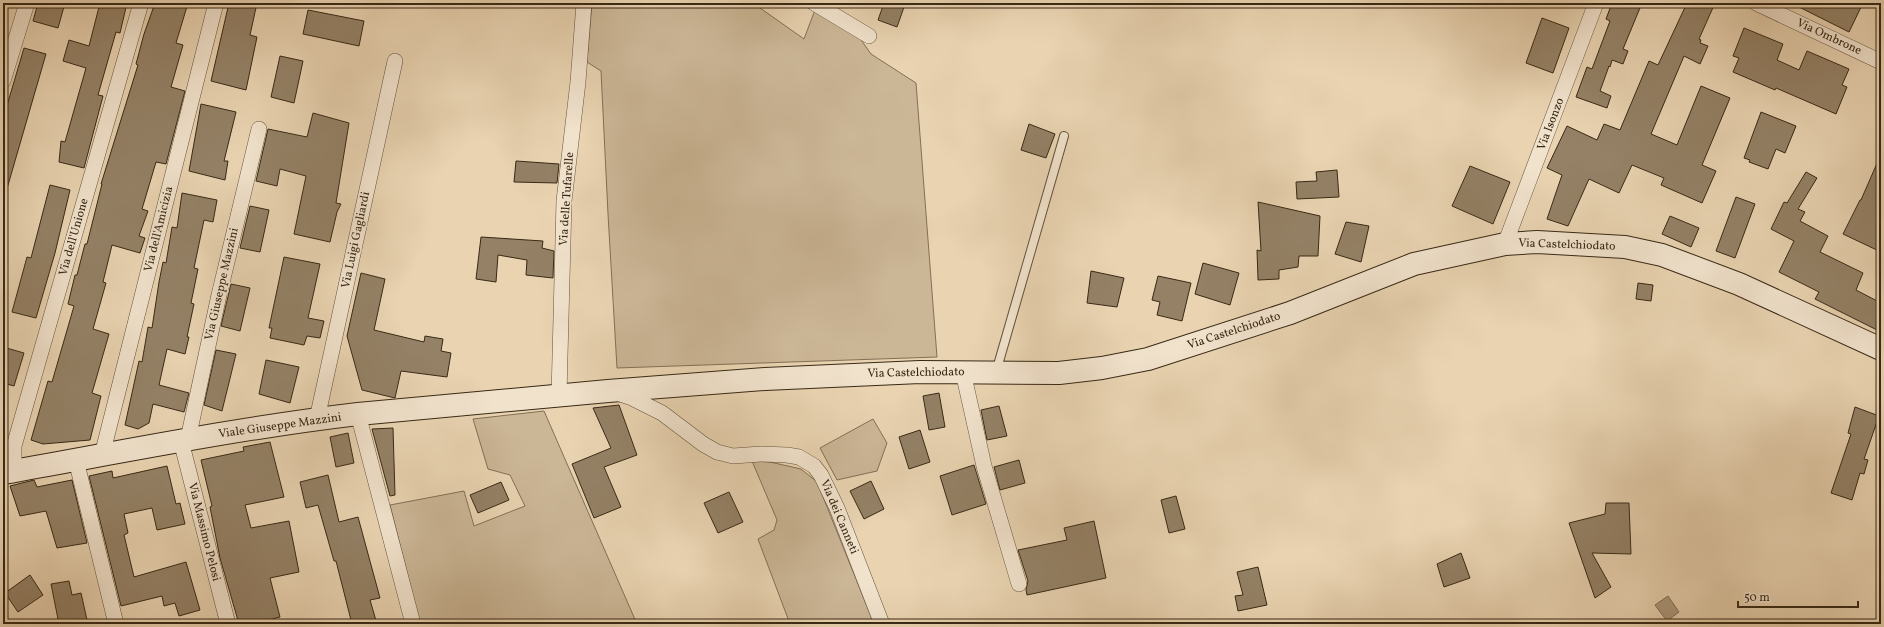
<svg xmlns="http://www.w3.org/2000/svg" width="1884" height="627" font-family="Vollkorn,serif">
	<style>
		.green { fill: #cbb696; stroke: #827056 }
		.water { fill: #ad997c; stroke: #7e6c53 }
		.building { fill: #948166; stroke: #382915 }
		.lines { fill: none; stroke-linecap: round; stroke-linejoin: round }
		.lane-casing { stroke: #64543c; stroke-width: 10 }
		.street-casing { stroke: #64543c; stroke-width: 16 }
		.secondary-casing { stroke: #382915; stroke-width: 24 }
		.lane { stroke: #f1e2cc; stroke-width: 8 }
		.street { stroke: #f1e2cc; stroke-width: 15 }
		.secondary { stroke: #f1e2cc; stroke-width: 22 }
		.labels { text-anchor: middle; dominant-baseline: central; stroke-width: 3.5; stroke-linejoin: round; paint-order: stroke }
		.street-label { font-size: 12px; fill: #382915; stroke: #f1e2cc }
	</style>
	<rect width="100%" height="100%" fill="#e9d3b1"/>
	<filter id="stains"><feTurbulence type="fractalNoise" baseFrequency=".005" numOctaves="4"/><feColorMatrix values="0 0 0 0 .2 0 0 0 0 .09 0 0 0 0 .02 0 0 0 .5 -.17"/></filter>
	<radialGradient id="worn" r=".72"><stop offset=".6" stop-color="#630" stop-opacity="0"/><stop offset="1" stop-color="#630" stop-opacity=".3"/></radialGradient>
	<path class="green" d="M592,3H753L804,39L815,10L859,37L871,54L916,83L937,357L617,368L608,214L601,71L587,62Z
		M544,411L637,624H420L390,505L464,491L474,526L525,506L510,475L488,469L473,419Z
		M873,419L887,443L877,471L837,480L820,448Z
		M752,461L770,462L801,469L817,482L874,624H790L758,539L774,530L777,520Z"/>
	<path class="water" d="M1668,596L1679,612L1667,621L1655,605Z"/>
	<path class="building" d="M38,3H65L58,28L33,21Z
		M105,3H127L120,33L116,32L98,95L103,96L84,168L59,162L61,141L65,142L86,68L63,61L69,40L89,46L99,7L103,8Z
		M155,3H188L176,43L183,45L171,87L185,91L166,164L156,162L142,209L148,211L139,236L145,238L140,253L112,245L103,282L106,283L93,329L109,334L92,393L101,396L90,440L43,444L31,440L48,381L52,382L74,306L68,304L75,275H77L85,244H87L102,184H101L138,65L136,64L144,34Z
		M229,3H257L250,35L257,37L246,90L211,81Z
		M884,3H893L904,7L897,27L878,20Z
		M1612,3H1642L1623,49L1628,51L1623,64L1612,60L1610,67L1609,66L1600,91L1611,96L1607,108L1576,97L1587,67L1592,69L1610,21L1606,19Z
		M1687,3H1715L1699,39L1701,40L1700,43L1708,46L1700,64L1684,56L1651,134L1677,145L1701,86L1730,98L1702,165L1716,171L1702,203L1661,185L1664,178L1632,165L1619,193L1589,179L1568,226L1547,219L1562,175L1547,168L1567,126L1597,140L1604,124L1620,130L1649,61L1658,65Z
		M1791,3H1863L1849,32Z
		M308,10L364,21L359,46L303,34Z
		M1542,18L1569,28L1553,73L1526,63Z
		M1744,28L1783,44L1777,60L1799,70L1807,51L1849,69L1842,85L1847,87L1836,114L1776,88L1775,90L1733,72L1739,58L1733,56Z
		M24,48L46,54L6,192H3V119Z
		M280,56L303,61L294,103L271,97Z
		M201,104L236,112L224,161H228L225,180L189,171Z
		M1761,112L1796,126L1785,153L1776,149L1768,169L1749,162L1750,160L1744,158Z
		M313,113L349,123L336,203L341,204L337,212L330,242L294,234L306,176L280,169L277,186L256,181L268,129L307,137Z
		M1029,124L1055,134L1046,158L1021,150Z
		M1881,154V252L1843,234L1860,200H1861Z
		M516,161L559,164L557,183L514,182Z
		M1470,166L1510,182L1493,224L1452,206Z
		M1337,170L1339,197L1297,199L1296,182L1317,181L1316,172Z
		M1806,172L1817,178L1798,209L1805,212L1800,221L1828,236L1820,252L1863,273L1856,290L1881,303V332L1815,299L1819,292L1779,272L1794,241L1771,229L1784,202L1787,203Z
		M50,185L70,190L55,253L36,318L12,312L27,257L31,258Z
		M182,193L217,200L213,222L204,220L194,268L198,269L191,303L194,304L187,337H189L185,354L167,349L159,385L189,393L184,412L153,404L149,423L138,429L125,425L139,361L142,362L148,327L152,328L159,282L163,262L166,263L172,227L177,228Z
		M1736,197L1755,204L1735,258L1716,251Z
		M1258,202L1320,216L1318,256H1299L1298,267L1279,270V279L1258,280L1257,250L1261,251Z
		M250,206L269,210L260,252L240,248Z
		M1670,216L1699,228L1691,247L1662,234Z
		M1346,222L1369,226L1361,262L1335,254Z
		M481,237L543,241L542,248L554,251L553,278L526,275L527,260L498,255L496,282L476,279Z
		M284,257L320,264L308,318L324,321L320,338L307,336L304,345L270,338L272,328H269Z
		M1203,263L1239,273L1230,305L1195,294Z
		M1091,271L1124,278L1117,307L1087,303Z
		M361,273L385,279L374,330L424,342L425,336L443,339L441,351L451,353L447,377L401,371L395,398L362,390L347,336Z
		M1158,276L1191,283L1182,321L1157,315L1160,302L1152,300Z
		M1638,283L1653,285L1651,301L1636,299Z
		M231,284L250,288L240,331L221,326Z
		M3,347L24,353L14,386L3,383Z
		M216,350L236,354L222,411L204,405Z
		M266,360L299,367L290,403L259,394Z
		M939,393L945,427L929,430L923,396Z
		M619,405L637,455L604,467L621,507L594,518L572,464L611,448L593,408Z
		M999,406L1007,436L987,440L981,410Z
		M1855,407L1879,416L1864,459L1868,460L1864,474L1860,473L1852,500L1831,493L1851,434L1848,433Z
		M393,428L395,495L390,496L372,429Z
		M920,430L930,462L909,469L899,437Z
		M348,433L354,463L336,467L330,437Z
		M270,442L284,497L245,505L251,528L289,521L299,572L270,578L280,617L253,624H239L220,558L210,507L212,506L201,460L244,451L243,447Z
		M1019,460L1025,483L1000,490L994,467Z
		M974,465L986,504L952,515L940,476Z
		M167,466L176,504L180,503L185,524L157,530L152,508L124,514L128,533L124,535L134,577L186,562L200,610L179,616L175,603L164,606L162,596L121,606L89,476L112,471L113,478Z
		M328,475L339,522L358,517L380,598L370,600L377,624H352L336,561H334L318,505L306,508L300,482Z
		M34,480L37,487L72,480L87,543L57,548L46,511L20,516L10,486Z
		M871,481L884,509L864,519L850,491Z
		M501,482L509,500L478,513L470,495Z
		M729,492L743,522L718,533L704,503Z
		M1176,496L1185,529L1169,533L1161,500Z
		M1606,503H1629L1631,554L1592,553L1611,587L1595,598L1569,523L1605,514Z
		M1094,521L1106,578L1027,595L1026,590L1028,581L1018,550L1067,540L1064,528Z
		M1461,553L1470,578L1444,587L1437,564Z
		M1258,567L1267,605L1238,611L1235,596L1243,595L1237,572Z
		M30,575L43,595L18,612L5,593Z
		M69,581L72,595L81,593L87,620L81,621V624H59L51,584Z"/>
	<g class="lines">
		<defs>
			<path id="lane" d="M996,372L1064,136"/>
			<path id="street" d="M814,3L869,36
				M1756,3L1881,62
				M3,81L27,3
				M1505,244L1596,3
				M963,372L984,466L1019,584
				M617,393L632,398L662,413L703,444L717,452L733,456L761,454L787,455L799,457L814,466L821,475L837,508L882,624
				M559,396L564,201L578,82L584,3
				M358,414L413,624
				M317,419L395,61
				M188,439L219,295L259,129
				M181,441L228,624
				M102,455L216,3
				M76,460L116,624
				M14,471V446L141,3"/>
			<path id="secondary" d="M3,473C121,452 239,428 358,414L608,391L765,379L920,372L1059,373L1102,368L1148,359L1290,313L1414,264L1505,244L1537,242L1625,247L1662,255L1739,284L1881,349"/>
		</defs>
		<use href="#lane" class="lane-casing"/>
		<use href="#street" class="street-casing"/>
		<use href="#secondary" class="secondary-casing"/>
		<use href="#lane" class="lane"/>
		<use href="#street" class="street"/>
		<use href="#secondary" class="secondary"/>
	</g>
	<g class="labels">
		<g class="street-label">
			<text transform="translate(1829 37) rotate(25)">Via Ombrone</text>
			<text transform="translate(1551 124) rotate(-69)">Via Isonzo</text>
			<text transform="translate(567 199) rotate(-86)">Via delle Tufarelle</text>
			<text transform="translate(159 229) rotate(-76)">Via dell'Amicizia</text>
			<text transform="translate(74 237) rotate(-74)">Via dell'Unione</text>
			<text transform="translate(356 240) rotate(-78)">Via Luigi Gagliardi</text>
			<text transform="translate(1567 245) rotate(2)">Via Castelchiodato</text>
			<text transform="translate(222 284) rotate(-77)">Via Giuseppe Mazzini</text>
			<text transform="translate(1234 331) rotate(-18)">Via Castelchiodato</text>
			<text transform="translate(916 373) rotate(-1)">Via Castelchiodato</text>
			<text transform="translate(280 426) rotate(-8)">Viale Giuseppe Mazzini</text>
			<text transform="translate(839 517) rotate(67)">Via dei Canneti</text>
			<text transform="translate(204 532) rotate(76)">Via Massimo Pelosi</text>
		</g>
	</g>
	<rect width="1884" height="627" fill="none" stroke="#e9d3b1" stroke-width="16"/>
	<rect x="4" y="4" width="1876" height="619" fill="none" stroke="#382915" stroke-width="2"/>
	<rect x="8" y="8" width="1868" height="611" fill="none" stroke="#382915"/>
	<path d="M1738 601v6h120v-6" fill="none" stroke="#382915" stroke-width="2"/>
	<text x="1744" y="601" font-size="12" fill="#382915" stroke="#f1e2cc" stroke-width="3" paint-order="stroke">50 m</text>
	<rect width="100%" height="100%" filter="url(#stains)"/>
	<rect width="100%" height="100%" fill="url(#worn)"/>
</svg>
